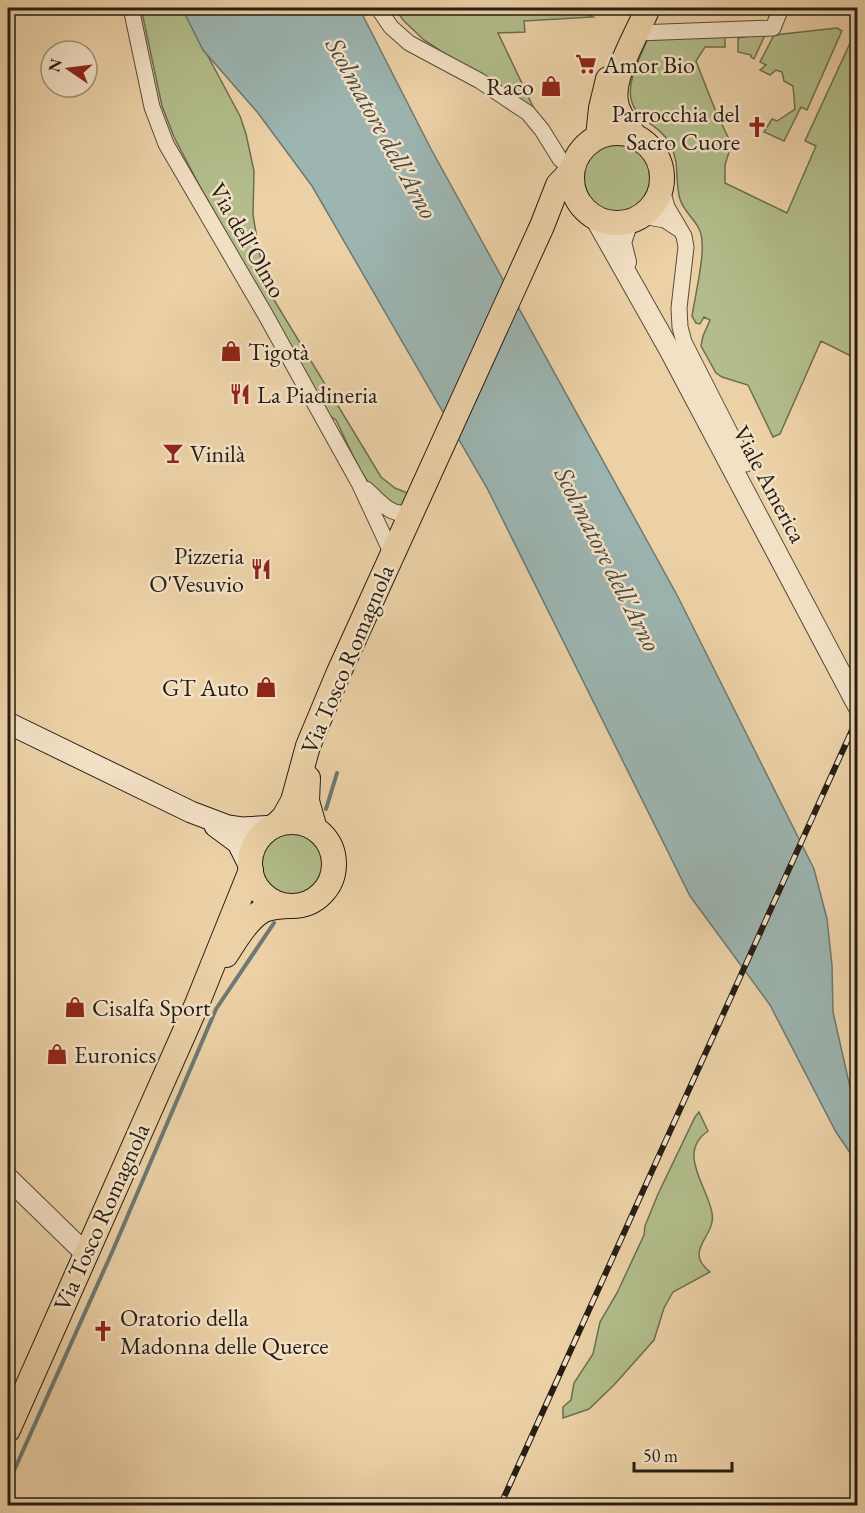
<svg xmlns="http://www.w3.org/2000/svg" width="865" height="1513" font-family="'EB Garamond',serif">
	<style>
		.green { fill: #b2bd8b; stroke: #6c6e50; stroke-width: 1.5 }
		.water { fill: #9cb5b1; stroke: #6d7972; stroke-width: 1.5 }
		.lines { fill: none; stroke-linecap: round; stroke-linejoin: round }
		.stream { stroke: #6d7972; stroke-width: 4 }
		.minor-casing { stroke: #584b39; stroke-width: 17 }
		.tertiary-casing { stroke: #584b39; stroke-width: 22 }
		.secondary-casing { stroke: #261e14; stroke-width: 23 }
		.primary-casing { stroke: #261e14; stroke-width: 26 }
		.minor { stroke: #f3e1c6; stroke-width: 15 }
		.tertiary { stroke: #f3e1c6; stroke-width: 20 }
		.secondary { stroke: #f3e1c6; stroke-width: 21 }
		.primary { stroke: #ecd1a7; stroke-width: 24 }
		.rail-casing { stroke: #261e14; stroke-width: 6 }
		.rail { stroke: #f3e1c6; stroke-width: 4; stroke-dasharray: 11; stroke-linecap: butt }
		.labels { text-anchor: middle; dominant-baseline: central; stroke-width: 5; stroke-linejoin: round; paint-order: stroke }
		.poi-label { font-size: 24px; fill: #261e14; stroke: #f3e1c6; text-anchor: start }
		.street-label { font-size: 24px; fill: #261e14; stroke: #f3e1c6 }
		.water-label { font-size: 26px; font-style: italic; fill: #494b43; stroke: #f3e1c6 }
	</style>
	<rect width="100%" height="100%" fill="#ecd1a7"/>
	<filter id="stains"><feTurbulence type="fractalNoise" baseFrequency=".00333" numOctaves="4"/><feColorMatrix values="0 0 0 0 .2 0 0 0 0 .09 0 0 0 0 .02 0 0 0 .5 -.17"/></filter>
	<radialGradient id="worn" r=".72"><stop offset=".6" stop-color="#630" stop-opacity="0"/><stop offset="1" stop-color="#630" stop-opacity=".3"/></radialGradient>
	<path class="green" d="M141,8H182L240,116L246,134L254,171L253,215L265,285L381,477L395,488L410,494L402,506C370,506 349,445 336,420L330,416L198,183L174,137L162,106Z
		M394,8H575L593,17L524,21L525,32L498,33L536,113L424,40L404,21Z
		M837,28L842,31L841,33L807,110L801,107L784,141L764,132L772,119L777,121L795,109L793,86L784,81L782,72L776,70L770,75L760,70L766,65L760,62L774,35Z
		M857,28V359L821,341L780,434L773,437L748,385L722,377L716,373L701,346L703,336L710,320L704,317L700,324L696,323L692,316C695,296 706,252 701,234C698,221 684,213 680,199C674,179 681,163 669,142C659,124 636,121 631,99C627,79 641,56 648,38L725,36V47H705L696,61L716,112L728,137L730,149L725,165V183L787,213L816,146L805,141Z
		M761,34L765,35L754,59L751,57V55L738,52V38Z
		M581 178a36 36 0 1 1 72 0a36 36 0 1 1-72 0Z
		M257 864a35 35 0 1 1 70 0a35 35 0 1 1-70 0Z
		M699,1112L708,1131C676,1153 708,1187 712,1213C717,1236 682,1250 710,1272L673,1292L664,1308L654,1340L614,1385L589,1409L563,1418V1407L571,1400L574,1383L593,1354L600,1322L617,1293L644,1235L645,1226L658,1194L695,1117Z"/>
	<path class="water" d="M182,8H359L431,149L677,595L814,869L827,919L832,965L833,1012L857,1118V1163L836,1132L770,1005L690,896L487,488L312,186L258,113L203,50Z"/>
	<g class="lines">
		<path class="stream" d="M326,809L337,773
			M8,1484L113,1250L216,1009L274,923"/>
		<defs>
			<path id="minor" d="M131,8L152,107L166,144L265,314L359,483L392,554
				M378,8L391,27L409,43L480,81L528,113L542,130L560,159L571,168
				M637,33L773,28L781,8
				M661,187L667,207L684,236L686,247L679,308L680,327L684,342L746,464
				M642,216L665,220L677,228
				M366,489C380,501 393,521 413,510"/>
			<path id="tertiary" d="M594,216L669,349L858,706
				M626,262L621,242L628,222
				M8,1178L85,1253"/>
			<path id="secondary" d="M8,723L191,812L228,826L242,828L275,826
				M215,826L238,843L250,867"/>
			<path id="primary" d="M572 178a45 45 0 1 1 90 0a45 45 0 1 1-90 0Z
				M634,135C627,125 618,115 616,102C611,76 638,32 648,8
				M598,137L601,108L608,79
				M308,778L307,801L315,829
				M250 864a42 42 0 1 1 84 0a42 42 0 1 1-84 0Z
				M276,825L284,817L293,801L308,746L339,672L542,226L558,185L570,172
				M226,955C235,941 247,920 262,911C269,907 278,907 286,906
				M8,1430L197,1004L251,870"/>
		</defs>
		<use href="#minor" class="minor-casing"/>
		<use href="#tertiary" class="tertiary-casing"/>
		<use href="#secondary" class="secondary-casing"/>
		<use href="#primary" class="primary-casing"/>
		<use href="#minor" class="minor"/>
		<use href="#tertiary" class="tertiary"/>
		<use href="#secondary" class="secondary"/>
		<use href="#primary" class="primary"/>
		<defs>
			<path id="rail" d="M500,1506L858,717"/>
		</defs>
		<use href="#rail" class="rail-casing"/>
		<use href="#rail" class="rail"/>
	</g>
	<defs>
		<symbol id="supermarket-bare" viewBox="-9 -9 18 18"><path d="M-6-5.5h2.5l.6 2H6L4.5 2H-2.5L-4.4-4H-6ZM-1.5 3.2a1.3 1.3 0 1 0 .1 0ZM3 3.2a1.3 1.3 0 1 0 .1 0Z" fill="#8f2418" stroke="#f3e1c6" stroke-width="2.5" paint-order="stroke"/></symbol>
		<symbol id="shop-bare" viewBox="-9 -9 18 18"><path d="M-5-2.5h2.3a2.7 3.5 0 0 1 5.4 0H5L5.5 6h-11ZM-1.5-2.5h3a1.5 2.3 0 0 0-3 0Z" fill="#8f2418" stroke="#f3e1c6" stroke-width="2.5" paint-order="stroke"/></symbol>
		<symbol id="church-bare" viewBox="-9 -9 18 18"><path d="M-1.2-6h2.4v3.5h3.3v2.4h-3.3V6h-2.4V-.1h-3.3v-2.4h3.3Z" fill="#8f2418" stroke="#f3e1c6" stroke-width="2.5" paint-order="stroke"/></symbol>
		<symbol id="restaurant-bare" viewBox="-9 -9 18 18"><path d="M-5-6h1v4h1v-4h1v4h1v-4h1v5L-1.5 .5V6h-2V.5L-5-1ZM5-6V6H3V1.5H1.5Q1.5-4 5-6Z" fill="#8f2418" stroke="#f3e1c6" stroke-width="2.5" paint-order="stroke"/></symbol>
		<symbol id="bar-bare" viewBox="-9 -9 18 18"><path d="M-6-5H6L.8 .8V4.5H3.5V6h-7V4.5H-.8V.8Z" fill="#8f2418" stroke="#f3e1c6" stroke-width="2.5" paint-order="stroke"/></symbol>
	</defs>
	<g fill-rule="evenodd">
		<use href="#supermarket-bare" x="571" y="49" width="30" height="30"/>
		<use href="#shop-bare" x="536" y="71" width="30" height="30"/>
		<use href="#church-bare" x="742" y="112" width="30" height="30"/>
		<use href="#shop-bare" x="216" y="336" width="30" height="30"/>
		<use href="#restaurant-bare" x="225" y="379" width="30" height="30"/>
		<use href="#bar-bare" x="158" y="438" width="30" height="30"/>
		<use href="#restaurant-bare" x="246" y="554" width="30" height="30"/>
		<use href="#shop-bare" x="251" y="672" width="30" height="30"/>
		<use href="#shop-bare" x="60" y="992" width="30" height="30"/>
		<use href="#shop-bare" x="42" y="1039" width="30" height="30"/>
		<use href="#church-bare" x="88" y="1316" width="30" height="30"/>
	</g>
	<g class="labels">
		<g class="poi-label">
			<text x="603" y="64">Amor Bio</text>
			<text x="534" y="86" text-anchor="end">Raco</text>
			<text x="740" y="113" text-anchor="end">Parrocchia del<tspan x="740" dy="28">Sacro Cuore</tspan></text>
			<text x="248" y="351">Tigotà</text>
			<text x="257" y="394">La Piadineria</text>
			<text x="190" y="453">Vinilà</text>
			<text x="244" y="555" text-anchor="end">Pizzeria<tspan x="244" dy="28">O'Vesuvio</tspan></text>
			<text x="249" y="687" text-anchor="end">GT Auto</text>
			<text x="92" y="1007">Cisalfa Sport</text>
			<text x="74" y="1054">Euronics</text>
			<text x="120" y="1317">Oratorio della<tspan x="120" dy="28">Madonna delle Querce</tspan></text>
		</g>
		<g class="street-label">
			<text transform="translate(248 240) rotate(60)">Via dell'Olmo</text>
			<text transform="translate(770 484) rotate(62)">Viale America</text>
			<text transform="translate(347 659) rotate(-67)">Via Tosco Romagnola</text>
			<text transform="translate(101 1217) rotate(-66)">Via Tosco Romagnola</text>
		</g>
		<g class="water-label">
			<text transform="translate(382 128) rotate(61)">Scolmatore dell'Arno</text>
			<text transform="translate(608 559) rotate(63)">Scolmatore dell'Arno</text>
		</g>
	</g>
	<rect width="865" height="1513" fill="none" stroke="#ecd1a7" stroke-width="30"/>
	<rect x="9" y="9" width="847" height="1495" fill="none" stroke="#261e14" stroke-width="3"/>
	<rect x="15" y="15" width="835" height="1483" fill="none" stroke="#261e14" stroke-width="1.5"/>
	<g transform="translate(69 69) rotate(284)"><circle r="28" fill="#f3e1c6" stroke="#a1937f" stroke-width="1.5"/>
	<path d="M0-4.5L10 22L0 15L-10 22Z" fill="#8f2418"/>
	<text y="-9" font-size="16" font-weight="bold" text-anchor="middle" fill="#261e14">N</text>
	</g>
	<path d="M634 1462v9h98v-9" fill="none" stroke="#261e14" stroke-width="3"/>
	<text x="643" y="1462" font-size="18" fill="#261e14" stroke="#f3e1c6" stroke-width="4.5" paint-order="stroke">50 m</text>
	<rect width="100%" height="100%" filter="url(#stains)"/>
	<rect width="100%" height="100%" fill="url(#worn)"/>
</svg>
